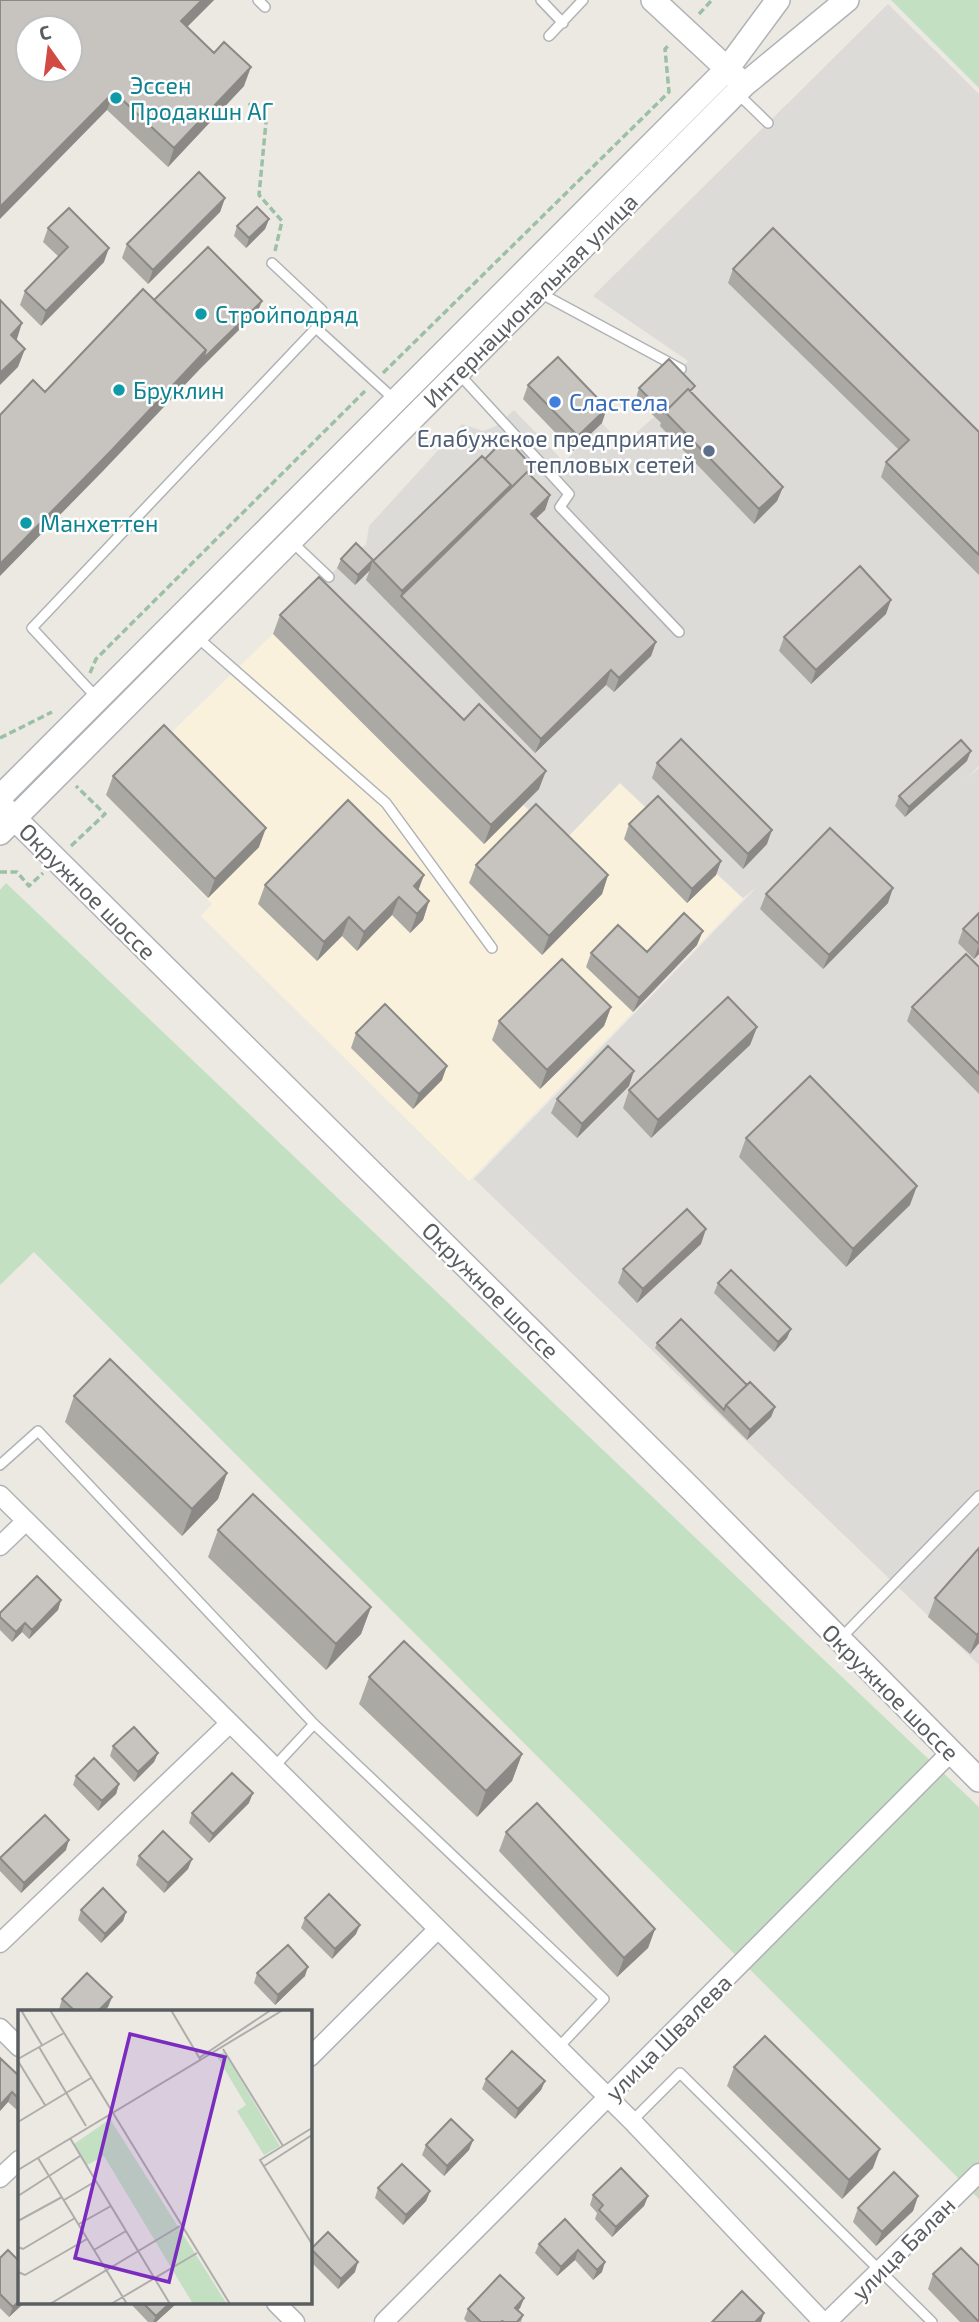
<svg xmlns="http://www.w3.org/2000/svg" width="979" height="2322" font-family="'Exo 2',sans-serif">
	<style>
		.commercial { fill: #f9f1db }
		.industrial { fill: #dddbd7 }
		.green { fill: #c3e0c2 }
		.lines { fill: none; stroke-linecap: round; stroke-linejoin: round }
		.service-casing { stroke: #b0b3b6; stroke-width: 12 }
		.minor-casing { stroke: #b0b3b6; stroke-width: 21 }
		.tertiary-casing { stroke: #b0b3b6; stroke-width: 26 }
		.path { stroke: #9cc0a6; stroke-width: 3.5; stroke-dasharray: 7 3.5; stroke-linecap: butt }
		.service { stroke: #fff; stroke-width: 9 }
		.minor { stroke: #fff; stroke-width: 18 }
		.tertiary { stroke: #fff; stroke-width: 23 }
		.wall { fill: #aba9a4 }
		.shaded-wall { fill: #8b8986 }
		.building { fill: #c7c4bf; stroke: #8b8986; stroke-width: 2; fill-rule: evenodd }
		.culture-dot { fill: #0f9aa8; stroke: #fff; stroke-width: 2.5 }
		.shop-dot { fill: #3f7fe0; stroke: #fff; stroke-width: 2.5 }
		.service-dot { fill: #5c6f8a; stroke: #fff; stroke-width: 2.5 }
		.labels { text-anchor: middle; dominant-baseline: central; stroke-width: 5; stroke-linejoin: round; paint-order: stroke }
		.culture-label { font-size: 23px; fill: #0d838f; stroke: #fff; text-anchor: start }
		.street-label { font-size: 23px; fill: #5b5e61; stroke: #fff }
		.shop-label { font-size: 23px; fill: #366cbe; stroke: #fff; text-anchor: start }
		.service-label { font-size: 23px; fill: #4e5e75; stroke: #fff; text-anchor: end }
		.inset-road { fill: none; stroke: #aeadab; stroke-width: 2 }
		.view { fill: #7b2cbf; fill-opacity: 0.15; stroke: #7b2cbf; stroke-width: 3.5 }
		.inset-edge { fill: none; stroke: #5b5e61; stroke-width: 3.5 }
	</style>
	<rect width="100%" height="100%" fill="#ece9e3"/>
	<path class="commercial" d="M313,595L538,789L523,805L563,842L619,783L743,899L469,1181L201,916L212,904L107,795Z"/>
	<path class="industrial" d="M888,4L979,94V766L965,780L979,768V1665L474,1179L757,887L743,898L620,783L563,842L524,805L539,789L472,722L456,737L312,595L352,552L366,545L369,526L462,424L483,431L496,426L514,410L564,462L602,423L622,445L654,417L636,398L665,369L673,377L688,361L593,296Z"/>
	<path class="green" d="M891,0H979V88Z
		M6,883L979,1807V2199L34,1252L0,1285V890Z"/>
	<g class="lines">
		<defs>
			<path id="service" d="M258,0L265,7
				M541,0L563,23
				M549,36L583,0
				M737,93L768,123
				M540,293L681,369
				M316,328L395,400
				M459,374L569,494L560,507L679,632
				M292,542L329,577
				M197,637L386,803L492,948
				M97,698L32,628L316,328L322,310L272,263
				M0,1465L38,1431L314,1724L604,1999L558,2048
				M841,1638L979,1496
				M274,1767L314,1724
				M632,2121L680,2073L932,2322"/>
			<path id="minor" d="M0,1495L632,2121L823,2322
				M0,1546L26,1521
				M0,1943L230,1723
				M0,2028L19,2047
				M310,2057L438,1929
				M0,2178L19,2160
				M276,2303L295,2322
				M384,2322L951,1752
				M827,2322L979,2173"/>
			<path id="tertiary" d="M653,0L737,78
				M0,797L727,69L778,0
				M0,804L692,1490L979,1780
				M0,833L744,85L847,0"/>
		</defs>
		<use href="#service" class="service-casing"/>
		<use href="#minor" class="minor-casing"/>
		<use href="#tertiary" class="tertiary-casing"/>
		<path class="path" d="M699,14L712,0
			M249,103L266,122L259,195L282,221L275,251
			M383,373L669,92L665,49L669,45
			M90,673L96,659L365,391
			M0,738L52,712
			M71,846L105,814L76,786
			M0,872H17L29,886L43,873"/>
		<use href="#service" class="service"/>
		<use href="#minor" class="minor"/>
		<use href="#tertiary" class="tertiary"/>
	</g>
	<path class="wall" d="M0,0H214L187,27L244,86L168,167L107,110Z
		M225,198L220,212L148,284L122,258L127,244Z
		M269,219L265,229L246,248L234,236L237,226Z
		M48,228L104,262L41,326L20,305L25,291L59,257L43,242Z
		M733,269L979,432V575L881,477L886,462L899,450L728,283Z
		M528,385L602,423L573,451L523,399Z
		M639,388L692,393L783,487L777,501L754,524L660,426L661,423L636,398Z
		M485,459L534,468L531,476L550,495L545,510L536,518L656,642L651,656L614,692L606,685L535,753L366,580L373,561Z
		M341,559L370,570L355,585L337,568Z
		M886,614L811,684L779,651L784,637Z
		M280,615L464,720L539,789L484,844L273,634Z
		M967,761L905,817L895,806L899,796Z
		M657,763L767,844L743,869L652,778Z
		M113,776L259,847L208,898L106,795Z
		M629,824L721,861L716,875L687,903L624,839Z
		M476,865L608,875L602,894L542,955L469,883Z
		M265,885L419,890L429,901L423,920L410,933L392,915L357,951L342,936L317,961L258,904Z
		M766,894L888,903L823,969L760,909Z
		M979,913V954L974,959L958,943L963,929Z
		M697,945L633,1012L586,967L591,953L647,952Z
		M979,967V1094L907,1021L912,1007Z
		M611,1007L604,1026L540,1089L492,1040L499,1021Z
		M757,1027L750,1045L651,1138L623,1108L629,1090Z
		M356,1033L442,1080L413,1109L351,1048Z
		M629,1086L577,1138L551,1113L557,1099Z
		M746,1138L910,1205L846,1267L739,1157Z
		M701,1244L637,1303L618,1283L623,1269Z
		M718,1283L787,1338L774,1352L714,1293Z
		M657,1343L747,1385L775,1407L771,1417L747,1440L655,1348Z
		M74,1396L227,1473L218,1499L182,1536L65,1422Z
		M218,1530L371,1607L361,1634L326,1670L208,1557Z
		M979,1548V1643L970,1654L928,1617L935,1598Z
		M61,1600L58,1610L29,1639L22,1632L12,1642L0,1630V1613Z
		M369,1677L522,1754L512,1781L477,1817L359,1704Z
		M113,1746L158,1753L154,1762L134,1782L110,1756Z
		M76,1776L119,1784L116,1794L98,1811L73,1785Z
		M249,1803L209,1843L189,1823L192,1813Z
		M506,1832L655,1929L648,1948L617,1977L499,1851Z
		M66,1850L21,1893L0,1871V1858Z
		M139,1856L192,1859L188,1869L164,1893L136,1865Z
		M81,1910L126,1912L123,1921L101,1943L78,1920Z
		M305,1918L356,1934L332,1959L301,1928Z
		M257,1973L305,1976L275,2005L254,1983Z
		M112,1997L108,2007L103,2012H62L59,2009L62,1999Z
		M0,2058L19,2076V2110L18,2111L8,2102L0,2111Z
		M734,2067L873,2168L842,2199L727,2086Z
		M486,2079L545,2081L541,2090L515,2119L482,2089Z
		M473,2140L469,2150L444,2176L422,2155L426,2145Z
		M378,2188L430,2191L426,2201L403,2225L375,2198Z
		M593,2195L648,2196L644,2206L612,2237L595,2219L597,2213L590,2205Z
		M918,2196L913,2211L876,2246L853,2222L858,2208Z
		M565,2219L602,2272L593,2280L575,2260L557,2276L535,2253L539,2244Z
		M311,2249L355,2272L338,2289L310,2261V2253Z
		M0,2258L19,2303H24L9,2317L0,2308Z
		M933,2274L979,2322H960L928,2289Z
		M524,2298L520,2308L518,2310L523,2315L521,2322H467L464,2319L468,2309Z
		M130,2303H177L156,2322H148Z"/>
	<path class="shaded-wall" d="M202,0H214L174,40L181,21Z
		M251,67L244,86L168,167L174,148Z
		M114,92L107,110L0,219V207Z
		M225,198L220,212L148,284L153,270Z
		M269,219L265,229L246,248L249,238Z
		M109,248L104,262L41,326L46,311Z
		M262,301L258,311L200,369L103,471L0,576V564L206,350Z
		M22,323L16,342L11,335Z
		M25,349L18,367L0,385V373Z
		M607,408L602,423L573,451L578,436Z
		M511,485L504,504L401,596L402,591Z
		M783,487L777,501L754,524L759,509Z
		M550,495L545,510L526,528L531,514Z
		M373,560L370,570L355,585L358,575Z
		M891,600L886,614L811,684L816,670Z
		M656,642L651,656L614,692L619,678Z
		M611,670L606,685L535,753L541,739Z
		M971,751L967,761L905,817L909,807Z
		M546,771L539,789L484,844L491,825Z
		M266,828L259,847L208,898L215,879Z
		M772,830L767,844L743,869L748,854Z
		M721,861L716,875L687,903L692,889Z
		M424,875L417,894L414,886Z
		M608,875L602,894L542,955L549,936Z
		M893,888L888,903L823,969L829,955Z
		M399,897L392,915L357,951L364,932Z
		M429,901L423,920L410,933L417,914Z
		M349,917L342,936L317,961L324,942Z
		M703,931L697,945L633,1012L639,998Z
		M979,945V954L974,959Z
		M611,1007L604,1026L540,1089L547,1070Z
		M757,1027L750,1045L651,1138L658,1120Z
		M447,1066L442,1080L413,1109L419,1094Z
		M634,1071L629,1086L577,1138L582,1124Z
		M917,1186L910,1205L846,1267L853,1249Z
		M706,1229L701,1244L637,1303L643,1289Z
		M791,1329L787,1338L774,1352L778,1342Z
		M775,1407L771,1417L747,1440L750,1430Z
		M227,1473L218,1499L182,1536L192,1509Z
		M61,1600L58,1610L29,1639L32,1630Z
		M371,1607L361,1634L326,1670L336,1644Z
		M25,1623L22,1632L12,1642L16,1632Z
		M979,1632V1643L970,1654L977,1635Z
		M158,1753L154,1762L134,1782L138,1772Z
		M522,1754L512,1781L477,1817L486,1791Z
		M119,1784L116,1794L98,1811L102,1801Z
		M253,1793L249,1803L209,1843L213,1834Z
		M69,1840L66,1850L21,1893L24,1883Z
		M192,1859L188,1869L164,1893L168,1883Z
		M126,1912L123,1921L101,1943L105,1934Z
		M360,1925L356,1934L332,1959L335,1949Z
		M655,1929L648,1948L617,1977L624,1958Z
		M308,1967L305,1976L275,2005L278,1995Z
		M112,1997L108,2007L103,2012H97Z
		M545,2081L541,2090L515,2119L518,2109Z
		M12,2092L8,2102L0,2111V2105Z
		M473,2140L469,2150L444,2176L447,2166Z
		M880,2149L873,2168L842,2199L849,2180Z
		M430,2191L426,2201L403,2225L406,2215Z
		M648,2196L644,2206L612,2237L616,2227Z
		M918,2196L913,2211L876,2246L882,2232Z
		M578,2250L575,2260L557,2276L561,2267Z
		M358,2262L355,2272L338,2289L341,2279Z
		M605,2262L602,2272L593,2280L597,2270Z
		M524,2298L520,2308L512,2317L515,2308Z
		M19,2301V2303H24L9,2317L13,2307Z
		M170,2303H177L156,2322H153L156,2316Z
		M764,2313L761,2322H755Z"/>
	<path class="building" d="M0,0H202L181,21L214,53L224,42L251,67L174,148L114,92L0,207ZM28,28H70V70H28Z
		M199,172L225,198L153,270L127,244Z
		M257,207L269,219L249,238L237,226Z
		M69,208L109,248L46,311L25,291L68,247L48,228Z
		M773,228L979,432V555L886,462L909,440L733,269Z
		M208,247L262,301L203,359L206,350L154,300Z
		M143,289L206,350L110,452L0,564V415L33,380L45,392Z
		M0,300L22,323L11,335L25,349L0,373Z
		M558,357L607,408L578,436L528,385Z
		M669,359L695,386L690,391L688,389L664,413L639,388Z
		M688,389L783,487L759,509L665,412Z
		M506,438L534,468L529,473L527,472L508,491L511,485L485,459Z
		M482,456L511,485L402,591L373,561Z
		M527,472L550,495L531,514L656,642L619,678L611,670L541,739L401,596Z
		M356,543L373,560L358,575L341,559Z
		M860,566L891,600L816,670L784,637Z
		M319,577L464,720L479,704L546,771L491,825L280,615Z
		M164,725L266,828L215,879L113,776Z
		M681,739L772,830L748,854L657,763Z
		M961,740L971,751L909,807L899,796Z
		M658,796L721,861L692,889L629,824Z
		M348,800L424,875L414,886L429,901L417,914L399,897L364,932L349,917L324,942L265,885Z
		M536,804L608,875L549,936L476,865Z
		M830,828L893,888L829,955L766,894Z
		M684,913L703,931L639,998L591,953L618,925L647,952Z
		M979,913V944L963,929Z
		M966,954L979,967V1074L912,1007Z
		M562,959L611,1007L547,1070L499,1021Z
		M728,997L757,1027L658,1120L629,1090Z
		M385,1004L447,1066L419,1094L356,1033Z
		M608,1046L634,1071L582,1124L557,1099Z
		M810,1076L917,1186L853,1249L746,1138Z
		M687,1209L706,1229L643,1289L623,1269Z
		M731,1270L791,1329L778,1342L718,1283Z
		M681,1319L747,1385L726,1405L724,1410L657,1343Z
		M110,1359L227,1473L192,1509L74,1396Z
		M750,1382L775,1407L750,1430L726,1405Z
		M253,1494L371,1607L336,1644L218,1530Z
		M979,1548V1632L977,1635L935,1598Z
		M37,1576L61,1600L32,1630L25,1623L16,1632L0,1617V1613Z
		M404,1641L522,1754L486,1791L369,1677Z
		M134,1727L158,1753L138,1772L113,1746Z
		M94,1758L119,1784L102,1801L76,1776Z
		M232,1773L253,1793L213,1834L192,1813Z
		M537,1803L655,1929L624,1958L506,1832Z
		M45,1815L69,1840L24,1883L0,1858Z
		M163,1831L192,1859L168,1883L139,1856Z
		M103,1888L126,1912L105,1934L81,1910Z
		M329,1894L360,1925L335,1949L305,1918Z
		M288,1945L308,1967L278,1995L257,1973Z
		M87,1973L112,1997L97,2012H76L62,1999Z
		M765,2036L880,2149L849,2180L734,2067Z
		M512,2051L545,2081L518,2109L486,2079Z
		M0,2058L19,2076V2099L12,2092L0,2105Z
		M451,2119L473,2140L447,2166L426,2145Z
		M402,2164L430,2191L406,2215L378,2188Z
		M621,2168L648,2196L616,2227L599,2210L603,2205L593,2195Z
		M894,2172L918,2196L882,2232L858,2208Z
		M565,2219L605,2262L597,2270L578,2250L561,2267L539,2244Z
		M328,2232L358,2262L341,2279L311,2249Z
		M961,2248L979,2266V2322L933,2274Z
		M8,2250L19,2261V2301L13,2307L0,2294V2258Z
		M500,2275L524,2298L515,2308L523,2315L517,2322H504L502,2321L501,2322H481L468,2309Z
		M742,2291L764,2313L755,2322H712Z
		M143,2303H170L156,2316Z"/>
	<g class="culture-dot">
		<circle cx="116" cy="98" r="7"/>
		<circle cx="201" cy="314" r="7"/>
		<circle cx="119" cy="390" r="7"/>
		<circle cx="26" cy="523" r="7"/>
	</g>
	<circle class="shop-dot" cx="555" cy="402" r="7"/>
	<circle class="service-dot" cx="709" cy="451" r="7"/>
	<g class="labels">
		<g class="culture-label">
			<text x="130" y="85">Эссен<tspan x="130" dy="26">Продакшн АГ</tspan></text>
			<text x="215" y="314">Стройподряд</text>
			<text x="133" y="390">Бруклин</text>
			<text x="40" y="523">Манхеттен</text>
		</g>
		<g class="street-label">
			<text transform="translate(530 300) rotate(-45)">Интернациональная улица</text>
			<text transform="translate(88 891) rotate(45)">Окружное шоссе</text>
			<text transform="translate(491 1290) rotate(45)">Окружное шоссе</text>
			<text transform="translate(891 1692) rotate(45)">Окружное шоссе</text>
			<text transform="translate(668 2037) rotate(-45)">улица Швалева</text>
			<text transform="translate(903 2248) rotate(-45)">улица Балан</text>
		</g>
		<g class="shop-label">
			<text x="569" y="402">Сластела</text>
		</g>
		<g class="service-label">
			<text x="695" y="438">Елабужское предприятие<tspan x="695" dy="26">тепловых сетей</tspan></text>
		</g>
	</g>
	<g transform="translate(18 2010)">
		<rect width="294" height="294" fill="#ece9e3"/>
		<path d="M206,42L262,136L246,145L219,101L228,95L198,45ZM92,109L209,294H175L86,146L69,155L56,134Z" fill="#c3e0c2"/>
		<path class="inset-road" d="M3,0L24,35M32,0L212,294M153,0L182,49M21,37L68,116M205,39L265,136M181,48L253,0M0,49L46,23M0,51L27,95M0,112L73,68M294,118L242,150L294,234M52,128L152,294M20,148L109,294M246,156L294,125M0,160L265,0M0,186L62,146M46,190L78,171M0,211L44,187M61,214L93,196M0,237L5,239L57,208M76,240L108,221M0,262L7,265L69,229M32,294L162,216M93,294L179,243"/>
		<path class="view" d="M112,24L207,47L151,272L57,248Z"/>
		<rect width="294" height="294" class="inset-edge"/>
	</g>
	<g transform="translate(49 49) rotate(346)"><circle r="33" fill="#ffffff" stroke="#bdbfc0" stroke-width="2"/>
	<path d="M0-5L12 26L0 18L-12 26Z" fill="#d14a43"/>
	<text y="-10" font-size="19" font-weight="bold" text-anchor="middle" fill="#5b5e61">С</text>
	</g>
</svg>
